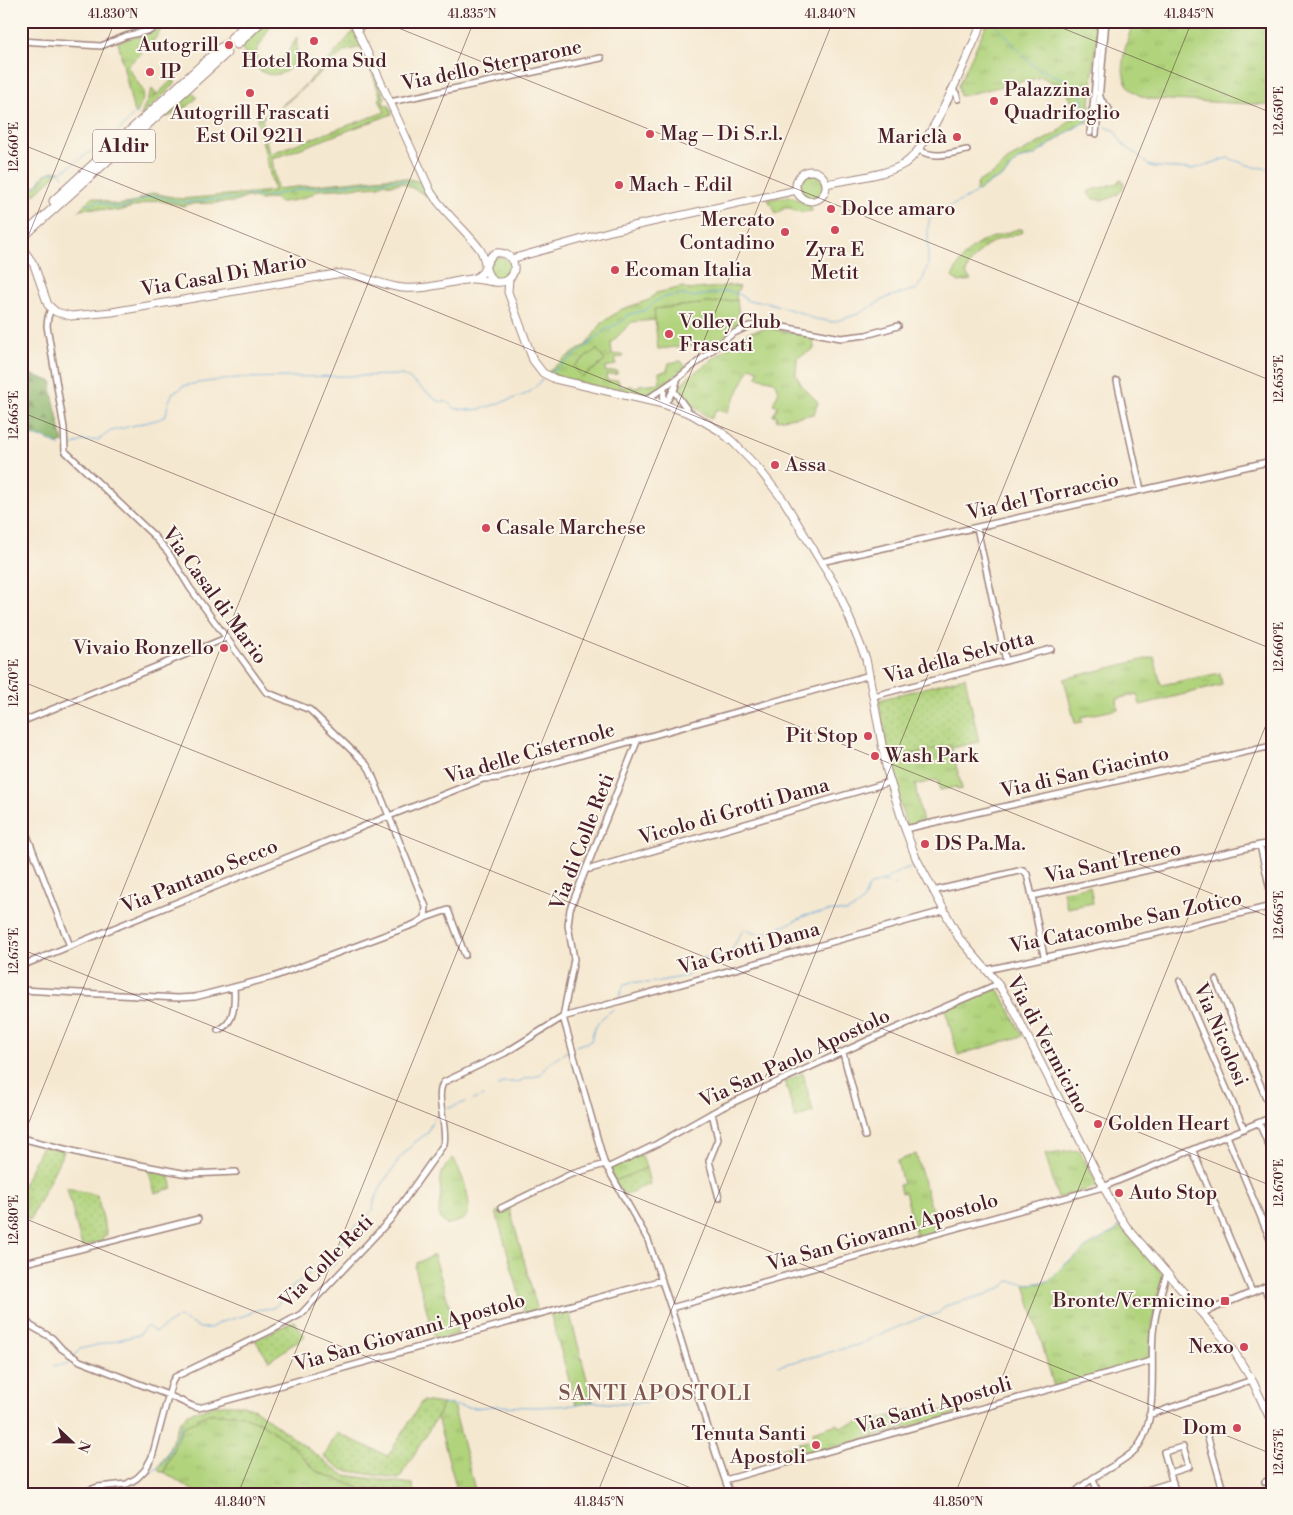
<svg xmlns="http://www.w3.org/2000/svg" width="1293" height="1515" font-family="'Libre Bodoni',serif">
	<style>
		.grass { fill: url(#grass-tufts); stroke: #7d7953 }
		.forest { fill: url(#forest-firs); stroke: #6b6a4b }
		.park { fill: url(#park-dots); stroke: #7d7953 }
		.pitch { fill: #b0d37b; stroke: #7d7953 }
		.lines { fill: none; stroke-linecap: round; stroke-linejoin: round }
		.stream { stroke: #6babde; stroke-width: 1 }
		.highway-tunnel { stroke: #d3c0af; stroke-width: 9; stroke-dasharray: 9 4.5; stroke-linecap: butt }
		.street-casing { stroke: #a0847e; stroke-width: 8 }
		.secondary-casing { stroke: #a0847e; stroke-width: 9 }
		.highway-casing { stroke: #a0847e; stroke-width: 11 }
		.street { stroke: #fff; stroke-width: 5 }
		.secondary { stroke: #fff; stroke-width: 7 }
		.highway { stroke: #fff; stroke-width: 9 }
		.ticks { fill: none; stroke: #4a1f2b; stroke-width: 1; stroke-opacity: 0.45 }
		.poi-dot { fill: #d1495b; stroke: #fbf7ec; stroke-width: 2 }
		.labels { text-anchor: middle; dominant-baseline: central; stroke-width: 4; stroke-linejoin: round; paint-order: stroke }
		.shield { fill: #fbf7ec; stroke: #7f6065; stroke-width: 1 }
		.shield-label { font-size: 19px; font-weight: bold; fill: #4a1f2b }
		.poi-label { font-size: 20px; fill: #4a1f2b; stroke: #fbf7ec; text-anchor: start }
		.street-label { font-size: 20px; fill: #4a1f2b; stroke: #fbf7ec }
		.neighbourhood-label { font-size: 21px; letter-spacing: 1px; fill: #7e554e; stroke: #fbf7ec }
		.neatline { fill: none; stroke: #4a1f2b; stroke-width: 2 }
		.ticks-label { font-size: 12px; text-anchor: middle; fill: #4a1f2b }
	</style>
	<defs>
		<pattern id="grass-tufts" width="24" height="20" patternUnits="userSpaceOnUse" patternTransform="scale(1.25)"><rect width="24" height="20" fill="#b0d37b"/><path d="M3 7l-1-3M5 7V3M7 7l1-3M15 17l-1-3M17 17v-4M19 17l1-3" fill="none" stroke="#99b56a"/></pattern>
		<pattern id="forest-firs" width="22" height="20" patternUnits="userSpaceOnUse" patternTransform="scale(1.25)"><rect width="22" height="20" fill="#8cb56b"/><path d="M5 1l3.5 6h-7zM16 11l3.5 6h-7z" fill="#749358"/></pattern>
		<pattern id="park-dots" width="8" height="8" patternUnits="userSpaceOnUse" patternTransform="scale(1.25)"><rect width="8" height="8" fill="#b0d37b"/><path d="M2 2h.1M6 6h.1" fill="none" stroke="#99b56a" stroke-width="1.8" stroke-linecap="round"/></pattern>
	</defs>
	<rect width="100%" height="100%" fill="#fbf7ec"/>
	<filter id="ink" filterUnits="userSpaceOnUse"><feTurbulence type="fractalNoise" baseFrequency=".02" numOctaves="2"/><feDisplacementMap in="SourceGraphic" scale="10" xChannelSelector="R" yChannelSelector="G"/><feConvolveMatrix kernelMatrix="1 2 1 2 8 2 1 2 1" color-interpolation-filters="sRGB"/></filter>
	<filter id="wash" filterUnits="userSpaceOnUse"><feTurbulence type="fractalNoise" baseFrequency=".0096" numOctaves="4" result="noise"/><feDisplacementMap in="SourceGraphic" scale="20" xChannelSelector="R" yChannelSelector="G"/><feGaussianBlur stdDeviation="1.12" result="paint"/><feColorMatrix in="noise" values="0 0 0 0 0 0 0 0 0 0 0 0 0 0 0 0 0 1.4 0 .05"/><feComposite in="paint" operator="in"/></filter>
	<g filter="url(#wash)">
		<rect width="100%" height="100%" fill="#f5e8d0"/>
		<path class="grass" d="M161,21H167L152,43L146,42L140,47L143,51L127,66L144,92L142,102L136,115L134,113L118,42C134,35 153,38 161,21Z
			M267,21H273L257,50C257,56 258,61 263,64C280,74 290,48 297,37C297,45 297,53 295,60C289,75 271,79 259,70C250,63 247,54 240,47Z
			M988,21H1098L1088,123L1085,122L1078,125L1035,155L1018,160L1010,168L1004,176L991,182L977,192L976,189L978,182L994,173L1011,158L1055,134L1074,117C1076,95 1059,86 1042,77L960,96L958,86Z
			M1134,21H1272V105L1151,99C1110,91 1123,50 1134,21Z
			M353,32H355L362,47L344,51L275,113L262,118L269,154L385,112L379,99L381,98L364,51L385,98L383,100L384,105H389L392,114L272,159L277,189L396,177L423,182L430,197L402,183L391,185L384,183L379,186L318,190C312,197 287,203 278,202L275,198L261,200L248,197L234,202L188,204L183,206L157,200L119,211L87,208L78,211L92,197L116,205L132,203L153,193L182,199L274,191L257,118C291,108 330,58 353,32Z
			M172,80L176,83L140,117L152,89L156,93L152,99Z
			M191,91L196,96V99C187,108 178,113 166,117L165,115Z
			M54,171H60L21,207L22,184L37,186L45,174Z
			M800 186a12 12 0 1 1 24 0a12 12 0 1 1-24 0Z
			M1122,180L1124,184L1122,190C1114,199 1098,205 1088,194L1089,191L1118,183V181Z
			M787,196C796,196 802,204 811,206L812,211L802,212L794,211L791,208H785L776,214L772,205L767,200Z
			M1018,229H1022L1023,232C1012,236 999,238 989,244C982,248 966,266 966,274L971,280L959,282L952,277C969,241 983,241 1018,229Z
			M730,285L740,287L736,293L737,300L655,309V320L632,322L611,343L612,355L622,354L623,357L615,358L616,365L605,367L606,372L617,371V374L606,375L607,381L618,380L620,387L632,386L633,388L639,387V385L660,383L659,372L667,371L669,363L681,361L686,367L655,392L642,395L565,380L548,372L564,359L586,345L603,322L622,309L649,300L656,293L683,287L690,290C703,287 717,289 730,285Z
			M768,328L813,337L814,349L797,358L796,375L802,386L818,402L814,414L776,420L777,416L773,415L778,406L773,404L779,391L774,381L757,377L758,370L750,367L727,413L717,409L711,419L680,397L678,389L686,379L749,332Z
			M1154,657L1161,685L1220,673L1222,685L1140,705L1137,694L1117,699L1118,709L1081,717L1082,722L1075,723L1064,679Z
			M951,745L962,789L957,790L956,787L940,790L937,780L915,785L923,824L907,826L892,782L888,759Z
			M1090,886L1093,903L1067,908L1063,891Z
			M992,989L999,990L1023,1036L958,1055L945,1009L986,990Z
			M1079,1150L1098,1186L1058,1198L1045,1153L1050,1154Z
			M641,1153L646,1168L615,1181L610,1171L613,1167Z
			M916,1154L938,1232L917,1238L905,1192L901,1193L899,1185L903,1184L897,1161Z
			M453,1158L454,1159C460,1171 476,1206 465,1218C462,1222 452,1222 447,1225C435,1218 440,1207 441,1195C441,1191 440,1187 440,1183C439,1175 447,1163 453,1158Z
			M509,1206L538,1312L525,1315L496,1212Z
			M1119,1225L1164,1275C1154,1304 1151,1330 1150,1360L1054,1387L1025,1284L1043,1283L1048,1281L1064,1265L1080,1254L1085,1248L1117,1230Z
			M434,1255L458,1334L435,1340L415,1267L417,1263Z
			M568,1307L593,1402L576,1405L550,1312Z
			M442,1404L453,1405L476,1494L457,1490L437,1417Z
			M955,1407L957,1414L779,1462L781,1458L780,1449L814,1439L812,1432L838,1424L840,1427L866,1420L872,1421L912,1410L915,1418Z
			M208,1413L238,1414L261,1423L290,1443L316,1471L362,1489L407,1491L406,1494H198L164,1472L182,1428Z"/>
		<path class="forest" d="M21,371L53,382L51,388L63,442L56,444L45,438L21,433Z"/>
		<path class="park" d="M489 268a11 11 0 1 1 22 0a11 11 0 1 1-22 0Z
			M965,677L979,742L952,748L951,745L888,759L879,700Z
			M803,1073L813,1112L795,1118L785,1081Z
			M42,1146L64,1151L30,1220L21,1216V1189Z
			M151,1168L168,1171L172,1185V1188L155,1193L148,1169Z
			M646,1168L650,1184L624,1195L615,1181Z
			M67,1188L97,1195L107,1235L103,1236L102,1241L82,1247Z
			M294,1321L305,1336L269,1361L255,1340Z
			M422,1401L442,1404L437,1417L399,1479L343,1470L324,1457L337,1433L388,1456Z
			M217,1405H243L255,1409L339,1472L345,1475L412,1484L415,1494H410L407,1491L362,1489L316,1471L290,1443L261,1423L238,1414H208L182,1428L164,1472H160L158,1468L167,1454L180,1421L183,1420L187,1413Z"/>
		<path class="pitch" d="M737,300L740,325L715,343L658,349L654,309Z
			M597,349L605,361L582,377L574,366Z"/>
		<g class="lines">
			<path class="stream" d="M1106,127L1116,131L1118,137L1124,145L1139,156L1148,165L1155,167L1193,169L1228,158L1254,167L1272,169
				M59,172L63,176
				M22,184L37,186C50,173 42,173 63,171L118,132L136,112
				M86,203L91,205L97,201L110,206L122,208L149,197L158,196L178,202L200,201L211,199L219,200L225,198L233,199L247,195L264,197L301,189L392,180L405,181L426,189
				M550,373L582,350L605,330L620,323L627,315L646,310L654,302L664,297L681,295L692,297L728,291L739,294L748,301L766,302L805,314L811,318L833,322L858,314L888,297L917,289L924,277L928,264V227L930,218L939,212L971,196L991,182L1004,176L1010,168L1018,160L1035,155L1057,139L1085,122C1084,112 1085,101 1079,92C1069,76 1047,76 1033,65C1019,55 1004,28 990,22
				M21,433L45,438L60,446
				M69,447L82,441L98,440L111,431L160,419L166,415L168,404L173,392L179,390L183,386L198,383L236,378L402,375L408,378L438,401L447,402L454,408L458,409L471,410L481,409L524,395L531,391L543,379
				M882,882L896,885
				M619,998L624,984L632,982L648,983L687,976C693,973 693,969 696,963C702,955 719,956 728,955C735,947 737,937 745,929L753,933L763,934L784,926L807,915L832,911L846,912L856,907L863,901L869,886L881,882L902,870L914,866
				M576,1046L591,1041L594,1029L602,1018L615,1008
				M498,1086L504,1082H518L524,1079L540,1075L547,1065L569,1050
				M473,1100L483,1096
				M446,1109L466,1102
				M75,1355L80,1349L139,1335L145,1327H148L156,1332L179,1317L200,1328H210L221,1322L246,1315L256,1310L273,1308L277,1305L291,1288L309,1274L321,1267L333,1266L338,1260L342,1240L373,1210L374,1202L384,1181L394,1168L398,1160L414,1143L427,1133L434,1118L440,1114
				M53,1366L67,1364L71,1360
				M778,1366L861,1344L876,1336L918,1319L939,1313L945,1306L987,1294L1004,1286L1009,1281L1031,1284L1048,1281L1064,1265L1080,1254L1085,1248L1117,1230L1119,1225
				M697,1385C712,1384 724,1387 738,1384
				M442,1404L476,1408L493,1406L536,1407L576,1405L593,1402L621,1404L646,1402L659,1396L692,1387
				M102,1494L110,1491L133,1488L143,1477L158,1468L165,1461L183,1423"/>
		</g>
	</g>
	<g filter="url(#ink)">
		<g class="lines">
			<path class="highway-tunnel" d="M221,48L232,38"/>
			<defs>
				<path id="street" d="M355,27L383,21
					M21,41L101,46L126,36L151,30L159,21
					M951,90L956,93L958,99
					M1099,93L1101,100L1109,109L1108,115L1102,118L1096,116L1093,107L1101,21
					M390,102L601,58
					M1090,133L1092,110
					M1096,134L1106,21
					M919,150C935,159 949,154 967,150
					M677,381L674,391L689,412
					M1117,381L1141,490
					M646,400L678,378L732,334L749,326L767,324L841,338L866,335L898,326
					M663,404L669,398L674,388
					M663,404L664,389
					M977,528L1006,661
					M821,562L1272,461
					M874,696L1051,649
					M21,722L226,638
					M638,739L570,909L568,925L574,959L563,1017L604,1162L648,1240L671,1308L716,1454L730,1494
					M21,820L70,946
					M905,829L1272,746
					M1272,843L1260,845L1272,899
					M586,868L590,869L890,782
					M933,891L1023,870L1027,874L1032,896L1260,845
					M1032,896L1044,956
					M425,918L448,910L465,955
					M21,966L389,816L370,770L366,764L310,710L266,692L190,588L168,552L153,535L65,451L64,428L47,326L48,317L51,309
					M986,970L1154,934L1272,906
					M1216,980L1272,1112
					M1180,981L1244,1129
					M21,990L178,998L195,997L273,977L415,924L425,918L426,907L389,816L483,779L499,778L870,675
					M218,1030C235,1024 235,1003 234,987
					M843,1053L865,1136
					M712,1113L718,1139L709,1161L719,1198
					M1259,1123L1272,1153
					M1227,1136L1272,1244
					M21,1138L88,1155L182,1173L191,1174L236,1172
					M1193,1151L1252,1292
					M607,1168L657,1144L723,1107L871,1039L998,984
					M501,1208L569,1175L605,1164
					M21,1264L198,1219
					M1264,1287L1272,1306
					M671,1308L1103,1187L1272,1117
					M1203,1313L1272,1284
					M21,1314L31,1326L52,1338L62,1349L80,1361L168,1395L192,1406L199,1408L662,1280
					M1149,1415L1252,1380
					M1206,1431L1224,1494
					M1183,1447L1189,1467L1170,1473L1164,1452Z
					M1170,1473L1176,1494
					M1093,1478L1098,1494
					M725,1480L1151,1361
					M1265,1482L1272,1479
					M79,1494L98,1487L127,1484L137,1478L145,1470L152,1457L172,1382L175,1377L274,1329L301,1314L390,1220L444,1144C448,1127 434,1095 444,1082L505,1053L563,1017L943,911
					M1073,1494C1081,1487 1089,1480 1098,1475C1110,1467 1126,1460 1136,1449C1159,1422 1150,1366 1153,1333C1155,1312 1161,1292 1167,1273
					M1134,1494L1173,1482"/>
				<path id="secondary" d="M353,21L431,192C444,213 464,228 479,248C488,259 482,273 494,281
					M796 186a15 15 0 1 1 30 0a15 15 0 1 1-30 0Z
					M826,184C849,179 884,176 904,164C932,146 968,54 983,21
					M21,246L34,265L48,305L56,312L71,316L112,312L336,274C359,272 380,286 403,288C426,290 448,282 471,279C481,278 497,285 505,281C513,278 516,269 513,262C512,258 509,256 505,254C489,248 488,264 482,273C479,276 476,278 472,279
					M511,259L611,231L797,190
					M509,279L508,292L533,360L543,373L555,379L663,404L691,414L720,431L733,442L759,469L784,501L838,590L866,659L887,771L905,829L916,858L959,938L996,981L1013,1008L1116,1211L1126,1226L1232,1348L1253,1382L1272,1423"/>
				<path id="highway" d="M232,38L251,21
					M237,44L261,21
					M54,201L221,48
					M21,238L226,53"/>
			</defs>
			<use href="#street" class="street-casing"/>
			<use href="#secondary" class="secondary-casing"/>
			<use href="#highway" class="highway-casing"/>
			<use href="#street" class="street"/>
			<use href="#secondary" class="secondary"/>
			<use href="#highway" class="highway"/>
		</g>
	</g>
	<path class="ticks" d="M381,21L1272,381M1045,21L1272,113M21,144L1272,649M21,254L115,21M21,412L1272,918M21,681L1272,1186M21,949L1272,1454M21,1142L474,21M21,1217L706,1494M21,1485L42,1494M238,1494L833,21M597,1494L1192,21M955,1494L1272,710"/>
	<g class="poi-dot">
		<circle cx="314" cy="41" r="5"/>
		<circle cx="229" cy="45" r="5"/>
		<circle cx="150" cy="72" r="5"/>
		<circle cx="250" cy="93" r="5"/>
		<circle cx="994" cy="101" r="5"/>
		<circle cx="650" cy="134" r="5"/>
		<circle cx="957" cy="137" r="5"/>
		<circle cx="619" cy="185" r="5"/>
		<circle cx="831" cy="209" r="5"/>
		<circle cx="835" cy="230" r="5"/>
		<circle cx="785" cy="232" r="5"/>
		<circle cx="615" cy="270" r="5"/>
		<circle cx="669" cy="334" r="5"/>
		<circle cx="775" cy="465" r="5"/>
		<circle cx="486" cy="528" r="5"/>
		<circle cx="224" cy="648" r="5"/>
		<circle cx="868" cy="736" r="5"/>
		<circle cx="875" cy="756" r="5"/>
		<circle cx="925" cy="844" r="5"/>
		<circle cx="1098" cy="1124" r="5"/>
		<circle cx="1119" cy="1193" r="5"/>
		<rect x="1220" y="1296" width="10" height="10" rx="2.5"/>
		<circle cx="1244" cy="1347" r="5"/>
		<circle cx="1237" cy="1428" r="5"/>
		<circle cx="816" cy="1445" r="5"/>
	</g>
	<g class="labels">
		<rect class="shield" x="93" y="129.5" width="62" height="33" rx="4"/>
		<g class="shield-label">
			<text x="124" y="146">A1dir</text>
		</g>
		<g class="poi-label">
			<text x="219" y="45" text-anchor="end">Autogrill</text>
			<text x="314" y="61" text-anchor="middle">Hotel Roma Sud</text>
			<text x="160" y="72">IP</text>
			<text x="1004" y="90">Palazzina<tspan x="1004" dy="23">Quadrifoglio</tspan></text>
			<text x="250" y="113" text-anchor="middle">Autogrill Frascati<tspan x="250" dy="23">Est Oil 9211</tspan></text>
			<text x="660" y="134">Mag – Di S.r.l.</text>
			<text x="947" y="137" text-anchor="end">Mariclà</text>
			<text x="629" y="185">Mach - Edil</text>
			<text x="841" y="209">Dolce amaro</text>
			<text x="775" y="220" text-anchor="end">Mercato<tspan x="775" dy="23">Contadino</tspan></text>
			<text x="835" y="250" text-anchor="middle">Zyra E<tspan x="835" dy="23">Metit</tspan></text>
			<text x="625" y="270">Ecoman Italia</text>
			<text x="679" y="322">Volley Club<tspan x="679" dy="23">Frascati</tspan></text>
			<text x="785" y="465">Assa</text>
			<text x="496" y="528">Casale Marchese</text>
			<text x="214" y="648" text-anchor="end">Vivaio Ronzello</text>
			<text x="858" y="736" text-anchor="end">Pit Stop</text>
			<text x="885" y="756">Wash Park</text>
			<text x="935" y="844">DS Pa.Ma.</text>
			<text x="1108" y="1124">Golden Heart</text>
			<text x="1129" y="1193">Auto Stop</text>
			<text x="1215" y="1301" text-anchor="end">Bronte/Vermicino</text>
			<text x="1234" y="1347" text-anchor="end">Nexo</text>
			<text x="1227" y="1428" text-anchor="end">Dom</text>
			<text x="806" y="1434" text-anchor="end">Tenuta Santi<tspan x="806" dy="23">Apostoli</tspan></text>
		</g>
		<g class="street-label">
			<text transform="translate(492 66) rotate(-12)">Via dello Sterparone</text>
			<text transform="translate(224 276) rotate(-10)">Via Casal Di Mario</text>
			<text transform="translate(1043 497) rotate(-13)">Via del Torraccio</text>
			<text transform="translate(214 596) rotate(54)">Via Casal di Mario</text>
			<text transform="translate(959 658) rotate(-15)">Via della Selvotta</text>
			<text transform="translate(530 754) rotate(-16)">Via delle Cisternole</text>
			<text transform="translate(1085 773) rotate(-13)">Via di San Giacinto</text>
			<text transform="translate(734 812) rotate(-16)">Vicolo di Grotti Dama</text>
			<text transform="translate(583 842) rotate(-69)">Via di Colle Reti</text>
			<text transform="translate(1113 863) rotate(-12)">Via Sant'Ireneo</text>
			<text transform="translate(200 877) rotate(-22)">Via Pantano Secco</text>
			<text transform="translate(1126 923) rotate(-12)">Via Catacombe San Zotico</text>
			<text transform="translate(749 949) rotate(-16)">Via Grotti Dama</text>
			<text transform="translate(1220 1035) rotate(67)">Via Nicolosi</text>
			<text transform="translate(1047 1045) rotate(62)">Via di Vermicino</text>
			<text transform="translate(795 1059) rotate(-25)">Via San Paolo Apostolo</text>
			<text transform="translate(883 1233) rotate(-16)">Via San Giovanni Apostolo</text>
			<text transform="translate(327 1262) rotate(-45)">Via Colle Reti</text>
			<text transform="translate(410 1333) rotate(-16)">Via San Giovanni Apostolo</text>
			<text transform="translate(934 1406) rotate(-16)">Via Santi Apostoli</text>
		</g>
		<g class="neighbourhood-label">
			<text x="655" y="1394">SANTI APOSTOLI</text>
		</g>
	</g>
	<rect width="1293" height="1515" fill="none" stroke="#fbf7ec" stroke-width="55"/>
	<g transform="translate(72 1442) rotate(112)" stroke="#fbf7ec" stroke-width="4" paint-order="stroke">
	<path d="M0-4L9 19L0 12L-9 19Z" fill="#4a1f2b"/>
	<text y="-8" font-size="14" font-weight="bold" text-anchor="middle" fill="#4a1f2b">N</text>
	</g>
	<rect x="28" y="28" width="1238" height="1460" class="neatline"/>
	<g class="ticks-label">
		<text x="113" y="18">41.830°N</text>
		<text x="472" y="18">41.835°N</text>
		<text x="830" y="18">41.840°N</text>
		<text x="1189" y="18">41.845°N</text>
		<text transform="translate(1279 111) rotate(-90)" y="4">12.650°E</text>
		<text transform="translate(14 147) rotate(-90)" y="4">12.660°E</text>
		<text transform="translate(1279 379) rotate(-90)" y="4">12.655°E</text>
		<text transform="translate(14 415) rotate(-90)" y="4">12.665°E</text>
		<text transform="translate(1279 647) rotate(-90)" y="4">12.660°E</text>
		<text transform="translate(14 683) rotate(-90)" y="4">12.670°E</text>
		<text transform="translate(1279 915) rotate(-90)" y="4">12.665°E</text>
		<text transform="translate(14 951) rotate(-90)" y="4">12.675°E</text>
		<text transform="translate(1279 1183) rotate(-90)" y="4">12.670°E</text>
		<text transform="translate(14 1220) rotate(-90)" y="4">12.680°E</text>
		<text transform="translate(1279 1452) rotate(-90)" y="4">12.675°E</text>
		<text x="240" y="1506">41.840°N</text>
		<text x="599" y="1506">41.845°N</text>
		<text x="958" y="1506">41.850°N</text>
	</g>
</svg>
